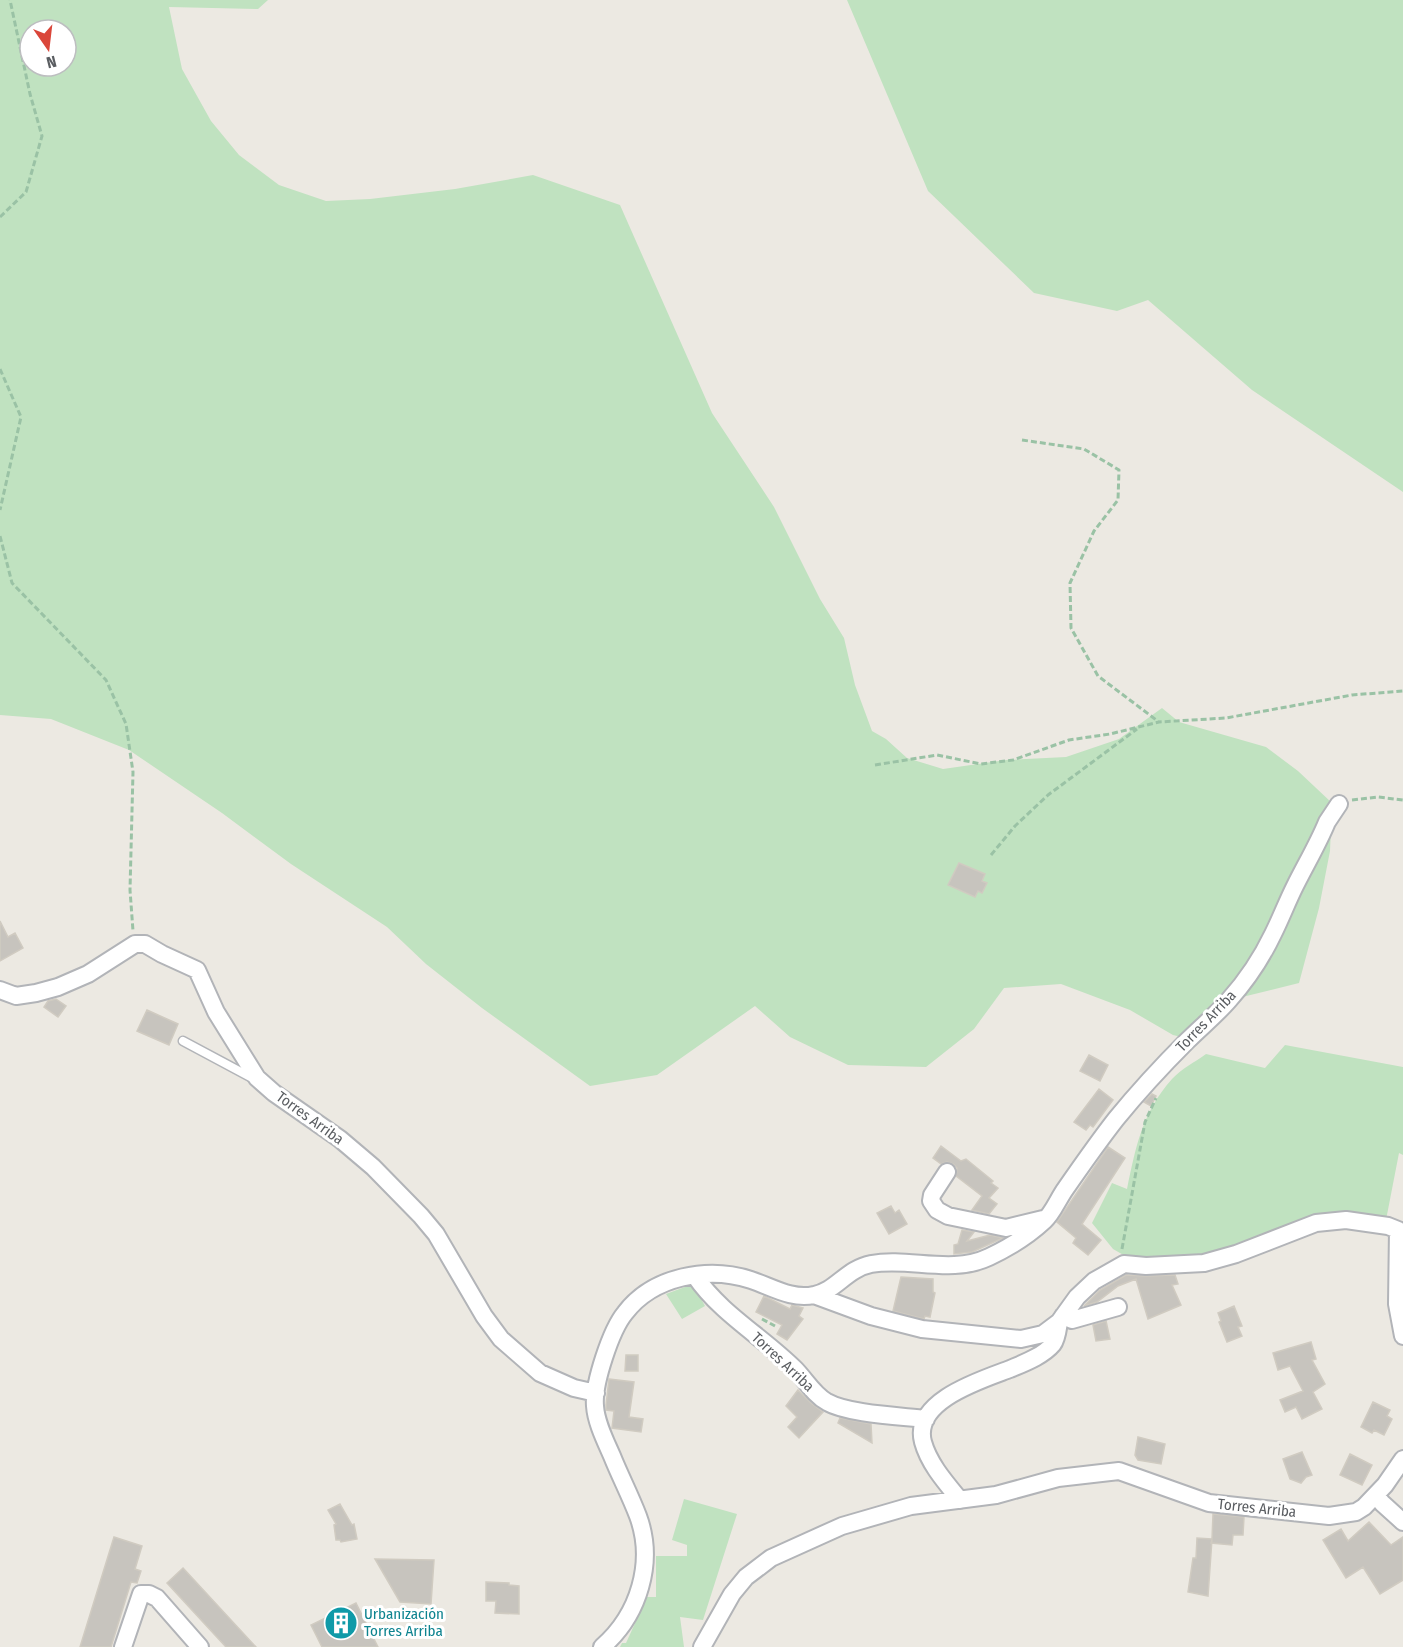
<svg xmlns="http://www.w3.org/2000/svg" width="1403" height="1647" font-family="'Fira Sans Condensed',sans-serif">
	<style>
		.green { fill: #c0e2c0; fill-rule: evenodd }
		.building { fill: #c7c4be; stroke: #d0cbc1; stroke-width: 1.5 }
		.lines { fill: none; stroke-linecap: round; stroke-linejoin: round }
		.service-casing { stroke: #b2b4b8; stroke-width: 11 }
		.minor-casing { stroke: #b2b4b8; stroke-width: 20 }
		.path { stroke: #9ac2a5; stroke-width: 3; stroke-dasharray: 6 3; stroke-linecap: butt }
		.service { stroke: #fff; stroke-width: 8 }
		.minor { stroke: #fff; stroke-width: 16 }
		.labels { text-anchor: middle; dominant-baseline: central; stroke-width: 6; stroke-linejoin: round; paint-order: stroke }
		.street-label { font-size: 15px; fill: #5a5d61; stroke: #fff }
		.culture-label { font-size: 15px; fill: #0d838f; stroke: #fff; text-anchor: start }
	</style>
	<rect width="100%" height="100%" fill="#ece9e2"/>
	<path class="green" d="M0,0H268L258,9L169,7L182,69L211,121L239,155L279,185L326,201L370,199L455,189L533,175L620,205L712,413L774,507L820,599L844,638L855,685L872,731L886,739L907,758L943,769L1006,760L1066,757L1119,739L1162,708L1179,722L1266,747L1298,771L1332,803L1330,851L1319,908L1299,983L1230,1000L1189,1039L1173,1035L1130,1010L1061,984L1004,988L974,1029L926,1067L848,1065L790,1037L755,1006L657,1075L590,1086L482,1008L426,964L387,927L291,864L222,813L129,750L51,719L0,715ZM30,30H66V66H30Z
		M847,0H1403V492L1252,390L1148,300L1117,311L1034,293L928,191Z
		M1285,1045L1403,1067V1155L1399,1153L1386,1220L1343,1216L1226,1254L1134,1261L1113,1249L1092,1223L1112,1183L1127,1189C1136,1146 1142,1113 1172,1079C1181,1069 1195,1062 1206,1054L1265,1068Z
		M693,1284L705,1306L682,1319L666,1294Z
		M684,1499L737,1514L703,1620L680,1617L684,1647H620L622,1643H626L647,1597H656V1556H687V1545L672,1540Z"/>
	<path class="building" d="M959,863L985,874L982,881L987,883L982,893L978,891L975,897L948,885Z
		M0,921L8,937L15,933L23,948L0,961Z
		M56,999L66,1006L58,1017L44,1007L48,1001Z
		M147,1010L178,1024L169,1045L137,1031Z
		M1089,1055L1108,1065L1100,1081L1080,1071Z
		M1099,1089L1113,1100L1093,1127L1090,1125L1086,1130L1074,1122Z
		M1152,1094L1156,1096L1151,1106L1144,1102Z
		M941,1146L961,1161L966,1159L993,1181L991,1183L998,1188L989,1198L997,1204L989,1214L972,1210L982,1196L956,1176L957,1168L953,1164L947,1162L941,1164L933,1158Z
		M1108,1147L1125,1158L1082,1224L1101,1240L1088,1255L1073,1243L1076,1238L1057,1222Z
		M891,1206L895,1213L899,1210L907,1224L889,1234L877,1213Z
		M962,1230L974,1232L967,1241L990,1235L1003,1238L972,1252L954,1254V1245L958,1244Z
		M1126,1275L1146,1276L1175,1275L1178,1284L1172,1285L1181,1305L1148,1319L1136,1279L1118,1286L1097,1302L1084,1306L1100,1290Z
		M901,1277L933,1279V1292L935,1293L930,1317L925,1316L924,1319L893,1311Z
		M764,1296L790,1309L792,1305L803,1308L799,1316L803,1319L787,1340L777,1334L782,1325L756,1312Z
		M1234,1306L1242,1326L1238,1327L1242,1336L1227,1342L1219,1322L1221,1321L1218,1313Z
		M1106,1321L1110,1339L1096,1341L1093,1325Z
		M1311,1342L1316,1359L1312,1360L1325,1384L1313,1392L1322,1409L1302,1419L1296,1407L1285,1412L1280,1400L1303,1391L1290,1366L1278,1370L1273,1353Z
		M626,1355H638V1371H625Z
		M609,1379L634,1382L629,1417L643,1419L641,1432L612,1428L614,1411L606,1410V1405Z
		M798,1390L811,1403L823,1412L799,1438L788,1427L797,1417L786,1406Z
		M1373,1402L1390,1410L1387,1416L1392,1419L1384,1435L1374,1430L1372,1433L1361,1427Z
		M840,1418L871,1424L872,1443L838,1423Z
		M1138,1437L1165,1444L1161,1464L1138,1460L1135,1455Z
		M1302,1452L1312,1475L1306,1477L1301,1483L1290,1479L1283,1459Z
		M1350,1454L1372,1465L1362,1485L1340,1475Z
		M340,1504L352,1525L354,1524L357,1539L341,1542L340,1540H336L334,1525L336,1524L328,1510Z
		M1213,1514L1244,1517L1243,1535H1233L1232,1545L1211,1543L1212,1539L1208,1596L1188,1592L1193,1558H1196L1197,1538L1212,1539Z
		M1369,1522L1391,1545L1403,1537V1580L1380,1594L1363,1567L1346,1578L1323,1540L1341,1529L1348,1541Z
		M114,1537L142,1546L135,1569L141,1571L137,1583L131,1582L111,1647H80Z
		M375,1559L434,1560L431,1604L400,1602Z
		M183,1568L256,1647H226L167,1583Z
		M486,1582L509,1583V1585L519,1586V1614L495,1613L496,1601H486Z
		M356,1603L378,1647H322L311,1625Z"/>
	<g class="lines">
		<defs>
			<path id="service" d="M183,1041L254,1079"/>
			<path id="minor" d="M0,990L16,996L36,993L58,987L88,974L135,944H145L162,954L197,970L216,1012L257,1078L274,1093L340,1139L373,1167L421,1216L436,1234L484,1316L501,1339L540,1373L574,1388L596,1393
				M947,1172L932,1195L931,1201L937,1210L948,1216L1006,1228L1043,1219
				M695,1276C721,1314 763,1337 795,1369C805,1379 814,1395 827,1402C848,1414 900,1416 926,1419
				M814,1295L871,1316L922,1329L1021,1339L1043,1334L1059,1322L1077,1297L1094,1281L1124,1264L1146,1266L1204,1263L1236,1254L1316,1223L1346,1220L1388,1226L1398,1230L1397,1304L1403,1336
				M1063,1316L1072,1320L1118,1307
				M1376,1495L1382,1503L1403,1522
				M960,1500C946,1483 929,1464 923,1442C912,1401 981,1380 1010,1369C1024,1363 1043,1356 1053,1344C1057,1339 1058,1328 1059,1322
				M123,1647L141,1594H149L157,1598L200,1647
				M602,1647C639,1615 655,1562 638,1516C630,1495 620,1476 612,1456C605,1440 596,1422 595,1406C593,1384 611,1330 625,1313C653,1276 708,1266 751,1280C772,1287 792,1300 814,1295C836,1291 846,1269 871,1264C910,1257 951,1275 989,1257C1008,1248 1028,1236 1044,1221C1053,1213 1058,1199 1066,1188C1082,1165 1098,1142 1116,1119C1138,1092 1162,1066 1187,1041C1201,1027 1216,1015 1229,1000C1246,981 1262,957 1273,934C1281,918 1287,902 1295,886C1306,864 1318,844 1327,822L1339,804
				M702,1647L732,1594L746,1577L771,1558L842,1526L911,1506L996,1495L1058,1478L1119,1471L1209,1503L1329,1516L1356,1512L1364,1507L1385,1485L1403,1459"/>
		</defs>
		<use href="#service" class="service-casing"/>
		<use href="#minor" class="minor-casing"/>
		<path class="path" d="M0,217L26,192L42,136L30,94L10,0
			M0,369L21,417L0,510
			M1022,440L1084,449L1119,470L1118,500L1094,531L1070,583L1071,628L1098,676L1159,722
			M0,536L12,583L106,680L126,724L133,772L130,890L133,931
			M875,765L937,755L981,764L1013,760L1069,740L1110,734L1159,722L1226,718L1352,695L1403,691
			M1352,800L1378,797L1403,800
			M991,855L1015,826L1048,795L1137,729
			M1122,1249L1145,1122L1156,1098
			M762,1319L775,1326"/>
		<use href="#service" class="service"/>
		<use href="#minor" class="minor"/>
	</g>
	<defs>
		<symbol id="building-disc" viewBox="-11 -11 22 22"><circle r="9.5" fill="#0f9aa8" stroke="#fff"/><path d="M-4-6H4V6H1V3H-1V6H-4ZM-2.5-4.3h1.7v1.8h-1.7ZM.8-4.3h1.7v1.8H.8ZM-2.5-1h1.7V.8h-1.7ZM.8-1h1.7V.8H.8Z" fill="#fff"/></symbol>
	</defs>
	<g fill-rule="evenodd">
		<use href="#building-disc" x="322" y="1604" width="38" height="38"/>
	</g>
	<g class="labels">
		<g class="street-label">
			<text transform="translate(1206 1021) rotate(-46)">Torres Arriba</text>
			<text transform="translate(310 1118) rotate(36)">Torres Arriba</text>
			<text transform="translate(783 1362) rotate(43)">Torres Arriba</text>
			<text transform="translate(1257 1508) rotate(6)">Torres Arriba</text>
		</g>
		<g class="culture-label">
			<text x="364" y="1614">Urbanización<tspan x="364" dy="17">Torres Arriba</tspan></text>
		</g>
	</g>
	<g transform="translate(48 48) rotate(166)"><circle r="28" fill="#ffffff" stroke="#bdbec0" stroke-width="1.5"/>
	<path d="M0-4.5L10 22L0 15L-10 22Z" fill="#da463a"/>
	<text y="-9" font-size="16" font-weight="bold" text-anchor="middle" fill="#5a5d61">N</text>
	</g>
</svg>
